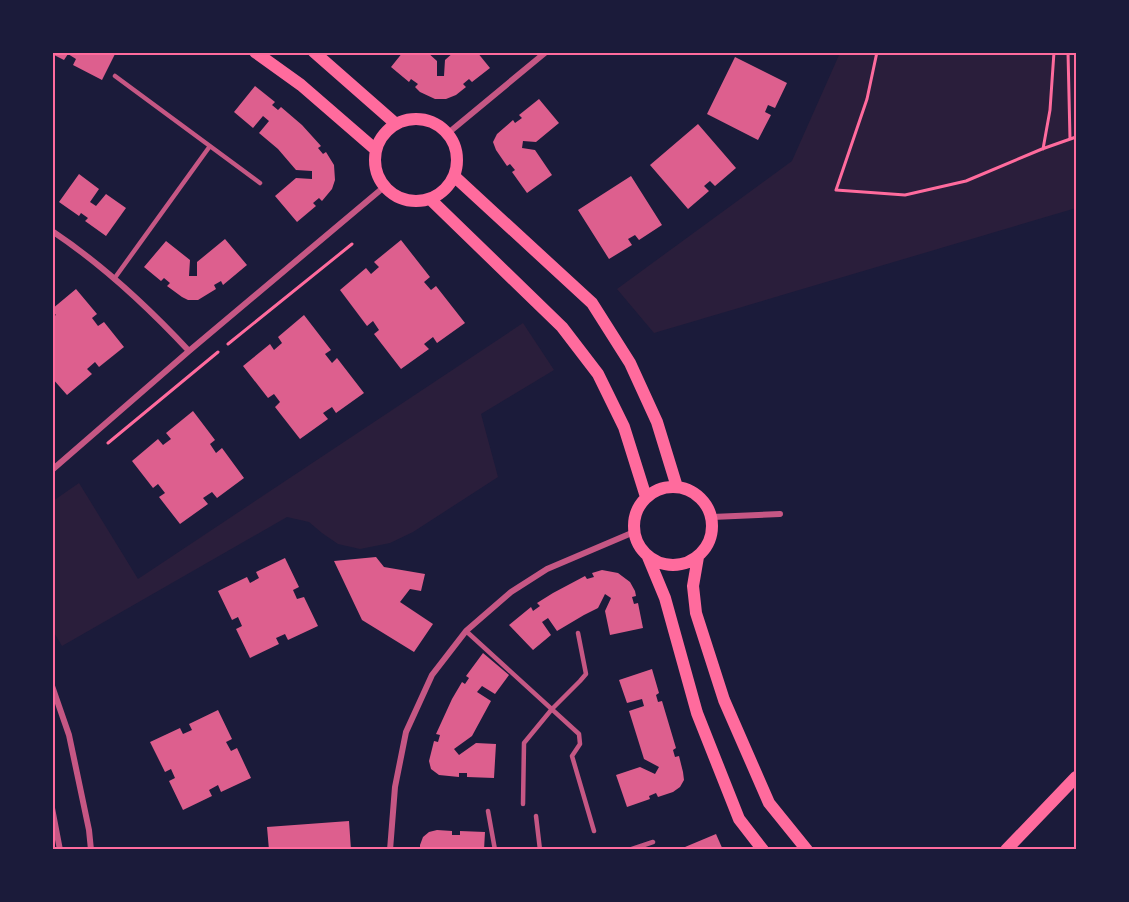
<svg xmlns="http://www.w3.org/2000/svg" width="1129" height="902" font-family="'Roboto Condensed',sans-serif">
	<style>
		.green { fill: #2a1e3b }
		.building { fill: #dd5f8e }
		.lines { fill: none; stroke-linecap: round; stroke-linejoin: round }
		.path { stroke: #ff6b9d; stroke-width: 3 }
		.service { stroke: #c65784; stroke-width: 4.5 }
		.minor { stroke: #c65784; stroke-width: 6 }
		.secondary { stroke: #ff6b9d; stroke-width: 12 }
		.neatline { fill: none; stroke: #ff6b9d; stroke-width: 2 }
	</style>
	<rect width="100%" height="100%" fill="#1b1b3a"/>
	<path class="green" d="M840,53H1076V208L654,333L617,289L792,161Z
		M523,323L554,370L481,414L498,477L413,532L390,543L360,549L338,544L322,533L309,522L287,517L62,646L53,631V501L79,483L138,579Z"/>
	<path class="building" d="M52,52H116L102,80L73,65L76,59L68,54L64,60L52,54Z
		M403,52H427L437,61V76H444L445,60L454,52H477L490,68L472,82L469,79L463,84L466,87L456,95L446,99H435L420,92L415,87L418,84L411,79L409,82L391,67Z
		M735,57L787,83L775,108L768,105L765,112L771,115L758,140L707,114Z
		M255,86L275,102L272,105L278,110L281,107L302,125L321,146L318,148L323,154L326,152L334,165L335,180L332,189L322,201L319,198L313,203L316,206L297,222L275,196L296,178L312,179V171L296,170L278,149L259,133L269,121L263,116L253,128L234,112Z
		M539,99L559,123L536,142L523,141L522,148L535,150L552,175L527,193L512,172L515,170L510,164L507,166L496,150L493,142L497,134L513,120L515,123L522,118L519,115Z
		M698,124L736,168L715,186L710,181L704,186L709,191L688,209L650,165Z
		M79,174L99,189L90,202L96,206L106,194L126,208L106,236L85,221L88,218L81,213L79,216L59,202Z
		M631,176L662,225L639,240L635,235L628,239L632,245L609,259L578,210Z
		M225,239L247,265L223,285L221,281L214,285L216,289L198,300H188L182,297L167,286L170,283L164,278L161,281L144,267L166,241L190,260L189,276H197V262Z
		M401,240L430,277L424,282L431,290L436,286L465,323L437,343L433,337L424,344L429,349L401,369L374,334L379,330L373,321L367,326L340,290L366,268L371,274L379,267L374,262Z
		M76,289L97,314L92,318L98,326L104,322L124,347L99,367L95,362L87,369L92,374L67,395L52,378V317L56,315L52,311V309Z
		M304,315L331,350L325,354L332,363L337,358L364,393L336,413L332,407L323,413L328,419L300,439L275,407L280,402L274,394L268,398L243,366L270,344L274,350L282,343L278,337Z
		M193,411L215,440L210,444L216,453L222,448L244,478L217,498L212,492L203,498L208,504L180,524L159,497L165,493L158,484L153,488L132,461L158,439L163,445L171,439L166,433Z
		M376,557L384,567L425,574L421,591L410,589L400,602L433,624L414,652L362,620L334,561Z
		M285,558L299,587L293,590L297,599L304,597L318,626L288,640L285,634L276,638L279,644L250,658L236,629L242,626L238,617L232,620L218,591L247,577L250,583L259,578L256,572Z
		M602,570L618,573L630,582L635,591L636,596L632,597L634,604L638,603L643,628L610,635L605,611L611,598L605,594L598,608L584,615L557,631L548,618L542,622L551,635L533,650L509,625L531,607L533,611L540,606L537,603L553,593L585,576L587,579L594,577L592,573Z
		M483,653L509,675L495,694L482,686L477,692L491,701L472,736L454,749L459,755L476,743L496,744L494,778L467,777V773H459V777L439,775L431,769L429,761L434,741L438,742L440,735L436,734L452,699L462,682L465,684L469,678L466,676Z
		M652,669L659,693L656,695L658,702L662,701L676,748L673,750L675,757L679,756L683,772L684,780L680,787L673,792L658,797L656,793L649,796L650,799L627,807L616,775L640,767L655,774L659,767L644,759L629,711L644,706L642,699L627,703L619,680Z
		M218,710L232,739L226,742L231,751L237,748L251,778L221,792L218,785L209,790L212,796L183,810L169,781L175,778L171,769L165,772L150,742L180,728L183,734L192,730L189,724Z
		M349,821L351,850H269L267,827Z
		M437,830L452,831V835H460V831L485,832L484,850H420V845L423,837L429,832Z
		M716,834L723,850H686L685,847Z"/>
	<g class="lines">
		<path class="path" d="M877,52L867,99L836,190L905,195L966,181L1042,149L1076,137
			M1068,52L1070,139
			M1043,149L1050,110L1054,52
			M228,344L352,244
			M108,443L218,352"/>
		<path class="service" d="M115,76L260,183
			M114,279L210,146
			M466,631L579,734L580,744L572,756L594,831
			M523,804L524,743L552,709L580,681L586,674L578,633
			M488,811L495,850
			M536,816L540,850
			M629,850L653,842"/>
		<path class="minor" d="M447,134L546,52
			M52,231C103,265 148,307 189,351
			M52,470L189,351L384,187
			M712,517L780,514
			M52,686L69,735L89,830L91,850
			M52,808L60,850
			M390,850L395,787L406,732L432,675L466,631L511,592L547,569L634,532"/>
		<path class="secondary" d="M255,52L301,85L376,150
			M314,52L396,124
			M375 160a41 41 0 1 1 82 0a41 41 0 1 1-82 0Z
			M454,176L592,303L630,363L657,422L677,487
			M430,199L562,327L598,374L624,427L646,497
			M634 526a39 39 0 1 1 78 0a39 39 0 1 1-78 0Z
			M648,557L665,598L697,713L739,819L763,850
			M698,557L693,586L696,613L724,700L769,803L807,850
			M1006,850L1076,777"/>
	</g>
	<rect width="1129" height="902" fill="none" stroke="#1b1b3a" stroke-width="108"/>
	<rect x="54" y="54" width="1021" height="794" class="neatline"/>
</svg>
